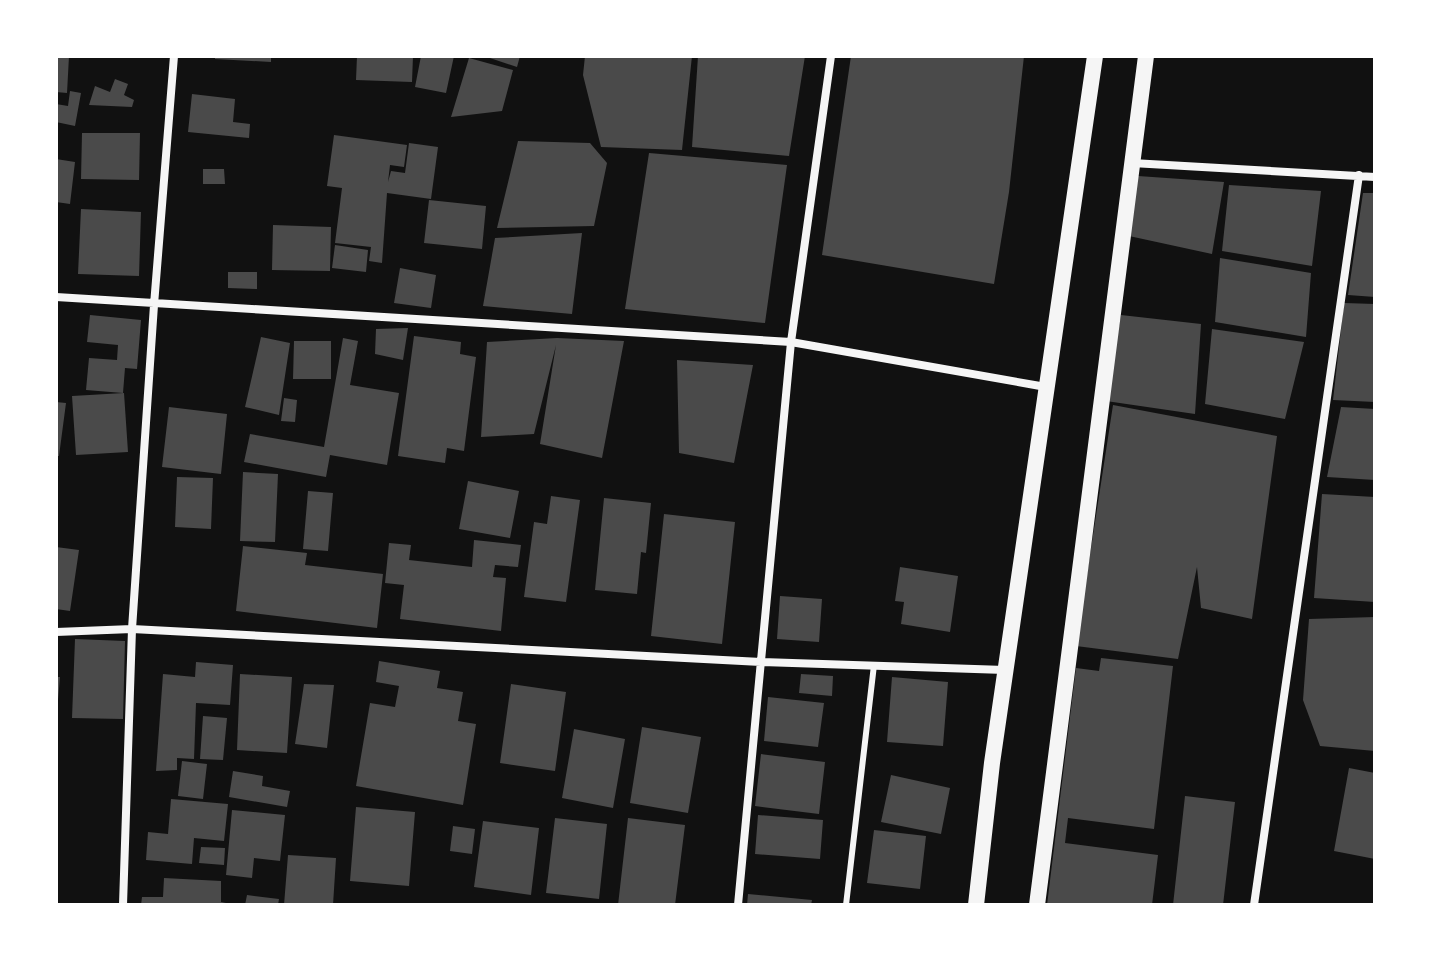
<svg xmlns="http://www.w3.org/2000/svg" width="1431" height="961" font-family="Quicksand,sans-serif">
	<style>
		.building { fill: #4a4a4a }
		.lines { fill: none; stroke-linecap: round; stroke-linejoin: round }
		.service { stroke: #f5f5f5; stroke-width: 6 }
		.minor { stroke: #f5f5f5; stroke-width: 8 }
		.secondary { stroke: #f5f5f5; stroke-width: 16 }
	</style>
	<rect width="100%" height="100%" fill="#111"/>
	<path class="building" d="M56,56H69L67,93L56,92Z
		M215,56H271V62L215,59Z
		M357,56H413L412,82L356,80Z
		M421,56H454L446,93L415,87Z
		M484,56H520L517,67Z
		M585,56H692L682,150L601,147L583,75Z
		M698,56H805L789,156L692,147Z
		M851,56H1024L1009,192L994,284L822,255Z
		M469,58L513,70L502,111L451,117Z
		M115,79L128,84L124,95L134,100L132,107L89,105L95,86L110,92Z
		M70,91L81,93L75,126L56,122V104L68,106Z
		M192,94L235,99L233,122L250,124L249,138L188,132Z
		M82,133H140L139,180L81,179Z
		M334,135L407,145L404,167L390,165L388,182L391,171L405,173L409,143L438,147L431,199L387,193L382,263L369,261L371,247L335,243L342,188L327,186Z
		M518,141L590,143L607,163L594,226L497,228Z
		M649,153L787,165L765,323L625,309Z
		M56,159L75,162L70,204L56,202Z
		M203,169H224L225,184H203Z
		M1138,176L1224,182L1212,254L1129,236Z
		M1229,185L1321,191L1312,266L1222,251Z
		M1363,193H1375V297L1348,295Z
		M429,200L486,206L482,249L424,243Z
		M81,209L141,212L139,276L78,274Z
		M273,225L331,227L330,271L272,270Z
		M582,233L572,314L483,306L495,238Z
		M335,245L368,250L366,272L332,268Z
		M1220,258L1311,273L1306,337L1215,322Z
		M400,268L436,275L431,308L394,303Z
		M228,272H257V289L228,288Z
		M1344,303L1375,304V402L1333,400Z
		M90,315L141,320L137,369L125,368L123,393L86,390L89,358L117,360L118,345L87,342Z
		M1121,315L1201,324L1195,414L1106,401Z
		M408,328L403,360L375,354L376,329Z
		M1212,329L1304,342L1285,419L1205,404Z
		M414,336L461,342L460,354L476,357L464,451L447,448L445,463L398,456Z
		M261,337L290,343L279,415L245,407Z
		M343,338L358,341L350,385L399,393L387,465L330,455L326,477L244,462L250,434L324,447Z
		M557,338L624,341L602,458L540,444L556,345L534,434L481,437L487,342Z
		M294,341H331V379H293Z
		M677,360L753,365L734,463L679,453Z
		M124,393L128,452L76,455L72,396Z
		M284,398L297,400L295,422L281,421Z
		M56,402L66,403L59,456H56Z
		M1113,405L1277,436L1252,619L1201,608L1197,567L1178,659L1076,646Z
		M169,407L227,414L221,474L162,467Z
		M1341,407L1375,409V480L1327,477Z
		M243,472L278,474L275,542L240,541Z
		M177,477L213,478L211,529L175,527Z
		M468,481L519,491L510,538L459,529Z
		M308,491L333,493L328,551L303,549Z
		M1322,494L1375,497V602L1314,598Z
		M551,496L580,500L566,602L524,597L534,522L547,524Z
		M604,498L651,503L646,553L641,552L637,594L595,590Z
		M664,514L735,522L722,644L651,636Z
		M474,540L521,545L518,567L495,565L493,577L506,578L501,631L400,619L404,585L385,583L389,543L411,545L409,560L472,567Z
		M243,546L307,553L305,565L383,574L377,628L236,611Z
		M56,547L79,550L70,611L56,609Z
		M900,567L958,576L950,632L901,624L904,602L895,601Z
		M780,596L822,599L819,642L777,639Z
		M1375,617V751L1320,746L1303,700L1309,619Z
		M75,639L125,641L123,719L72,718Z
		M1101,658L1173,666L1154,829L1068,818L1065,843L1158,855L1152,905H1047L1076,668L1099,671Z
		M379,661L440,671L437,688L463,692L458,721L476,724L463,805L356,786L370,703L395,707L399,686L376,682Z
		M196,662L233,665L230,705L196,703L194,759L177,758V770L156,771L163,674L195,677Z
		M240,674L292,677L287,753L237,750Z
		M801,674L833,676L832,696L799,693Z
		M56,677H60L58,700H56Z
		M892,677L948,682L943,746L887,742Z
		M304,684L334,685L327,748L295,744Z
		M511,684L566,692L555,771L500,763Z
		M768,697L824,703L818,747L764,741Z
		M203,716L227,718L223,760L200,759Z
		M642,727L701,737L688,813L630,803Z
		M574,729L625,739L613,808L562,798Z
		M761,754L825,762L819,814L755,806Z
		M182,761L207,764L203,799L178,796Z
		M1349,768L1375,773V859L1334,851Z
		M233,771L263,776L262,786L290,791L287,807L229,797Z
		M891,775L950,788L941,834L881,822Z
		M1185,796L1235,802L1223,905H1173Z
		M171,799L228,804L224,841L194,838L192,864L146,860L148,832L168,834Z
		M356,807L415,812L409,886L350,881Z
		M232,810L285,815L280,861L254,858L252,878L226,875Z
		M758,815L823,820L820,859L755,854Z
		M555,818L607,824L599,899L546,893Z
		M628,818L685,825L675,905H618Z
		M483,821L539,828L531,895L474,887Z
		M453,826L475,829L472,854L450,851Z
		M874,830L926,836L920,889L867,883Z
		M201,847L225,848L224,865L199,863Z
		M288,855L336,858L333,905H284Z
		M164,878L221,881V902L226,903V905H141L142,897H163Z
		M748,894L812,900L811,905H747Z
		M247,895L279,899L278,905H245Z"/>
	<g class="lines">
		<path class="service" d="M846,905L874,665"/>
		<path class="minor" d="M1132,163L1375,177
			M56,297L791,342L1046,387
			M56,632L132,629L761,662L1005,670
			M123,905L132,629L154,305L174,56
			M738,905L791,342L831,56
			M1254,905L1359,175"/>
		<path class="secondary" d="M976,905L992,763L1095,56
			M1037,905L1146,56"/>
	</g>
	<rect width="1431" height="961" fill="none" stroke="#ffffff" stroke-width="116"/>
</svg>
